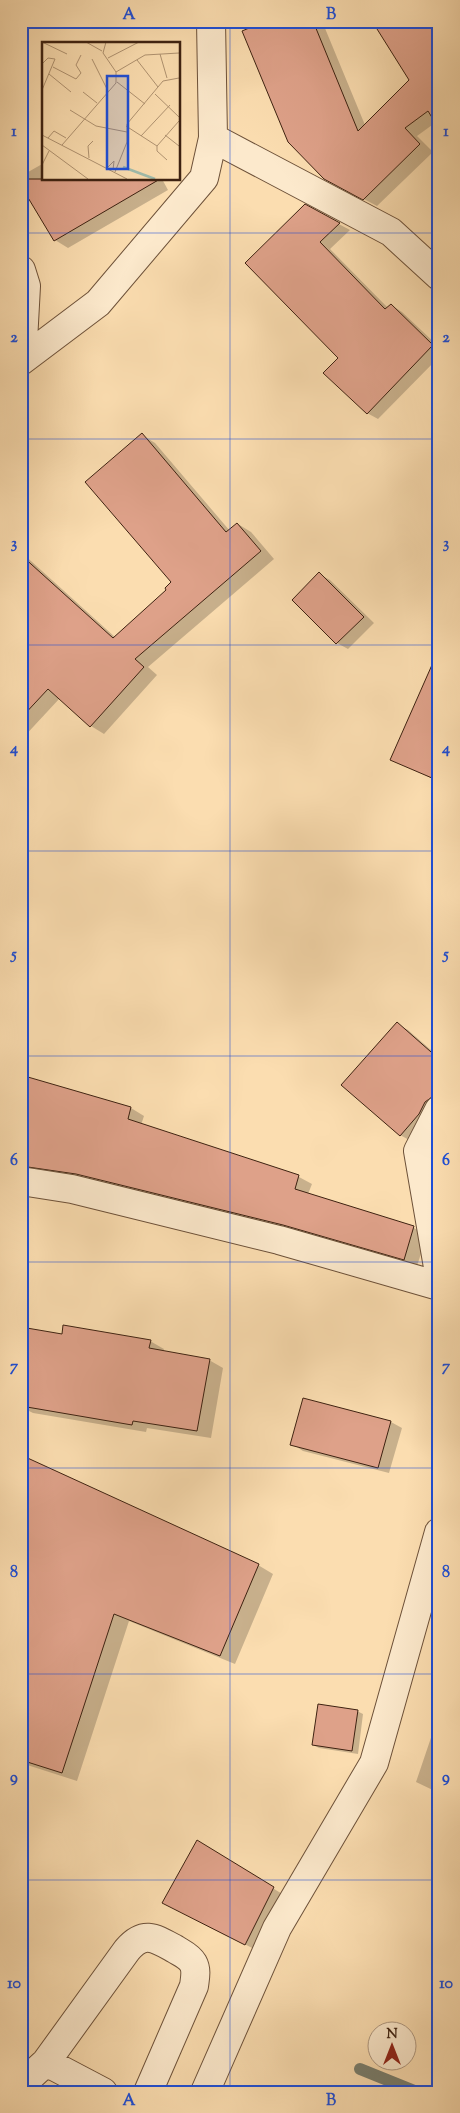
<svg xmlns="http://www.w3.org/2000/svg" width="460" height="2113" font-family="'Sorts Mill Goudy',serif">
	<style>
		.shadow { fill: #0003 }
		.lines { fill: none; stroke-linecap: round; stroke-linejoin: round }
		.stream { stroke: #787e6e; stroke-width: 12 }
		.building { fill: #dea189; stroke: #3e2211 }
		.minor-casing { stroke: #6d5139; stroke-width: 30 }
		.minor { stroke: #fce9cc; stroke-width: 28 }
		.grid { fill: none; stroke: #1d4ed8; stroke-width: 1; stroke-opacity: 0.55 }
		.inset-river { fill: none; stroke: #9fbcac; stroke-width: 2.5 }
		.inset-road { fill: none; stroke: #af9270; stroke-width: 1 }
		.view { fill: #1d4ed8; fill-opacity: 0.15; stroke: #1d4ed8; stroke-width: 2.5 }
		.inset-edge { fill: none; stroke: #3e2211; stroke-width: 2.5 }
		.neatline { fill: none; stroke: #1d4ed8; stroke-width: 2 }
		.grid-label { font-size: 16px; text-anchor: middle; font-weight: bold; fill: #1d4ed8 }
	</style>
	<rect width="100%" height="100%" fill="#fbddb0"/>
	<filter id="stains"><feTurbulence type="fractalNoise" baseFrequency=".004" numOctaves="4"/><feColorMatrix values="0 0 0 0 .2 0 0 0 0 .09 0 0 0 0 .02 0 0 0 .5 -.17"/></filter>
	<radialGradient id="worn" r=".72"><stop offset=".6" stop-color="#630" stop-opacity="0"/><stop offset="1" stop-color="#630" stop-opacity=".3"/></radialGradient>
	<path class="shadow" d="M269,21H322L365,125L410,80L439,120L417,136L433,152L377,206L339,186Z
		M44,163V179H162L168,190L68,248L55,240L21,183V176Z
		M305,206L350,230L330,249L388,308L391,305L402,312L439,347V357L378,419L367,413L340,358Z
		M142,435L155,443L230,531L238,524L251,532L274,559L148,667L157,675L104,734L91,726L60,698L21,740V552L116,638L168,590L172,582Z
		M319,574L330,580L374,623L348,649L337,643L293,600Z
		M439,706V782L392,759Z
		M397,1024L408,1030L439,1057V1106L411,1141L400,1135Z
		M21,1076L131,1108L144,1116L141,1125L299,1177L312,1184L308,1194L414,1228L427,1235L417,1266L21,1171Z
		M21,1328L63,1335L150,1341L164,1349L163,1352L209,1360L223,1368L211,1438L147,1428L146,1432L33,1413L21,1407Z
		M304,1399L391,1422L402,1428L389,1473L303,1451L292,1444Z
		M21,1456L258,1565L273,1574L235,1664L129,1621L77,1781L21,1763Z
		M357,1711L363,1714L358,1754L319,1748L313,1745Z
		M439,1714V1793L416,1782Z
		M197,1842L284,1895L256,1950L175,1908Z"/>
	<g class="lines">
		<path class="stream" d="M360,2069L417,2092"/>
	</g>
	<path class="building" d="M266,21H313L358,131L409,80L372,21H439V129L428,111L405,128L420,144L363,200L324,179L288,142L242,31Z
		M21,179H160L54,241L21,186Z
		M305,204L340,223L320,242L385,309L391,304L433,345L367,414L323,373L338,358L245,263Z
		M142,433L226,532L237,523L261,551L135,659L144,667L90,727L48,689L21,718V555L113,638L166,590L165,588L171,582L85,482Z
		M319,572L364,617L336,644L292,600Z
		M439,649V781L390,760Z
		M397,1022L439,1059V1092L425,1102L419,1114L400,1136L341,1085Z
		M21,1075L131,1107L128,1119L299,1175L295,1189L414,1226L404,1260L283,1225L76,1174L21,1166Z
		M63,1325L151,1340L149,1348L210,1359L197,1431L133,1421L132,1425L21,1406V1327L62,1334Z
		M303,1398L391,1421L378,1468L290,1445Z
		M21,1455L259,1564L220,1656L114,1614L62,1773L21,1760Z
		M318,1704L358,1710L352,1751L312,1745Z
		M197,1840L274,1887L245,1945L162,1903Z"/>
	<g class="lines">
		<defs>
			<path id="minor" d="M213,138L391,232L439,276
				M21,270L26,286L22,360
				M21,361L98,303L204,178L213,138L211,21
				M439,1110L418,1151L439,1273
				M21,1181L72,1189L279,1240L439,1286
				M46,2062L103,2092
				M21,2085L46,2062L127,1950C144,1930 155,1938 175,1949C181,1953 189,1956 193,1963C197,1970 195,1978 194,1986L148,2092
				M205,2092L277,1928L374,1763L439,1532"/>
		</defs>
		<use href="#minor" class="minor-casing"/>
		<use href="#minor" class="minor"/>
	</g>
	<path class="grid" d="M230,21V2092M21,233H439M21,439H439M21,645H439M21,851H439M21,1056H439M21,1262H439M21,1468H439M21,1674H439M21,1880H439"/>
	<g transform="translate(42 42)">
		<rect width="138" height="138" fill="#fbddb0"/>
		<path class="inset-river" d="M81,125L113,137"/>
		<path class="inset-road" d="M0,0L25,12M44,0L60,9M64,0L61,11L74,30M118,12L125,36M66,16L97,0M50,17L66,49M95,18L116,45M0,22L6,16L13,17L0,48M11,25L34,37L39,31L34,23L39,13M7,32L29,50M75,40L103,62M41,50L55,61M113,52L137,75M28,68L54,84L85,90M84,84L115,104M0,93L85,137M123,93L137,104M99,94L128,63M6,96L12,89L24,96M0,103L46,137M20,103L74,41V30L103,13L137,11M47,116L46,104L51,99M125,118L115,109V104L137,79M0,123L7,109M65,126L72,119L71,128M73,130L85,100V82L121,39L137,36"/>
		<path class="view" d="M65,34H86V127H65Z"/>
		<rect width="138" height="138" class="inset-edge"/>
	</g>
	<rect width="460" height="2113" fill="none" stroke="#fbddb0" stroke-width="55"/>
	<g transform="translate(392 2046)"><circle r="24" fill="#fce9cc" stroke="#b09981"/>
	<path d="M0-4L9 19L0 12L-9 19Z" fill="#8f2418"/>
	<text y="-8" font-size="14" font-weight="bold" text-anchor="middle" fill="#3e2211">N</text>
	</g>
	<rect x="28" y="28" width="404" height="2058" class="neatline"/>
	<g class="grid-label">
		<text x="129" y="19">A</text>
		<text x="331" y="19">B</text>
		<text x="14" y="136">1</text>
		<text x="446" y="136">1</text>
		<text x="14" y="342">2</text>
		<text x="446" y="342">2</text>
		<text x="14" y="548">3</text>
		<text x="446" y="548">3</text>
		<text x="14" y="753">4</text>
		<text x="446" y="753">4</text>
		<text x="14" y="959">5</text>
		<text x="446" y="959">5</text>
		<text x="14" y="1165">6</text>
		<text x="446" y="1165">6</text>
		<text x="14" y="1371">7</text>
		<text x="446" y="1371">7</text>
		<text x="14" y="1577">8</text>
		<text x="446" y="1577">8</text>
		<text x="14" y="1782">9</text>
		<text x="446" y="1782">9</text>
		<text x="14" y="1988">10</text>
		<text x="446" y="1988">10</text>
		<text x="129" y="2105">A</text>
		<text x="331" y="2105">B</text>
	</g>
	<rect width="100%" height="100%" filter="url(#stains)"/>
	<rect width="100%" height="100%" fill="url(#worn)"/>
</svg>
